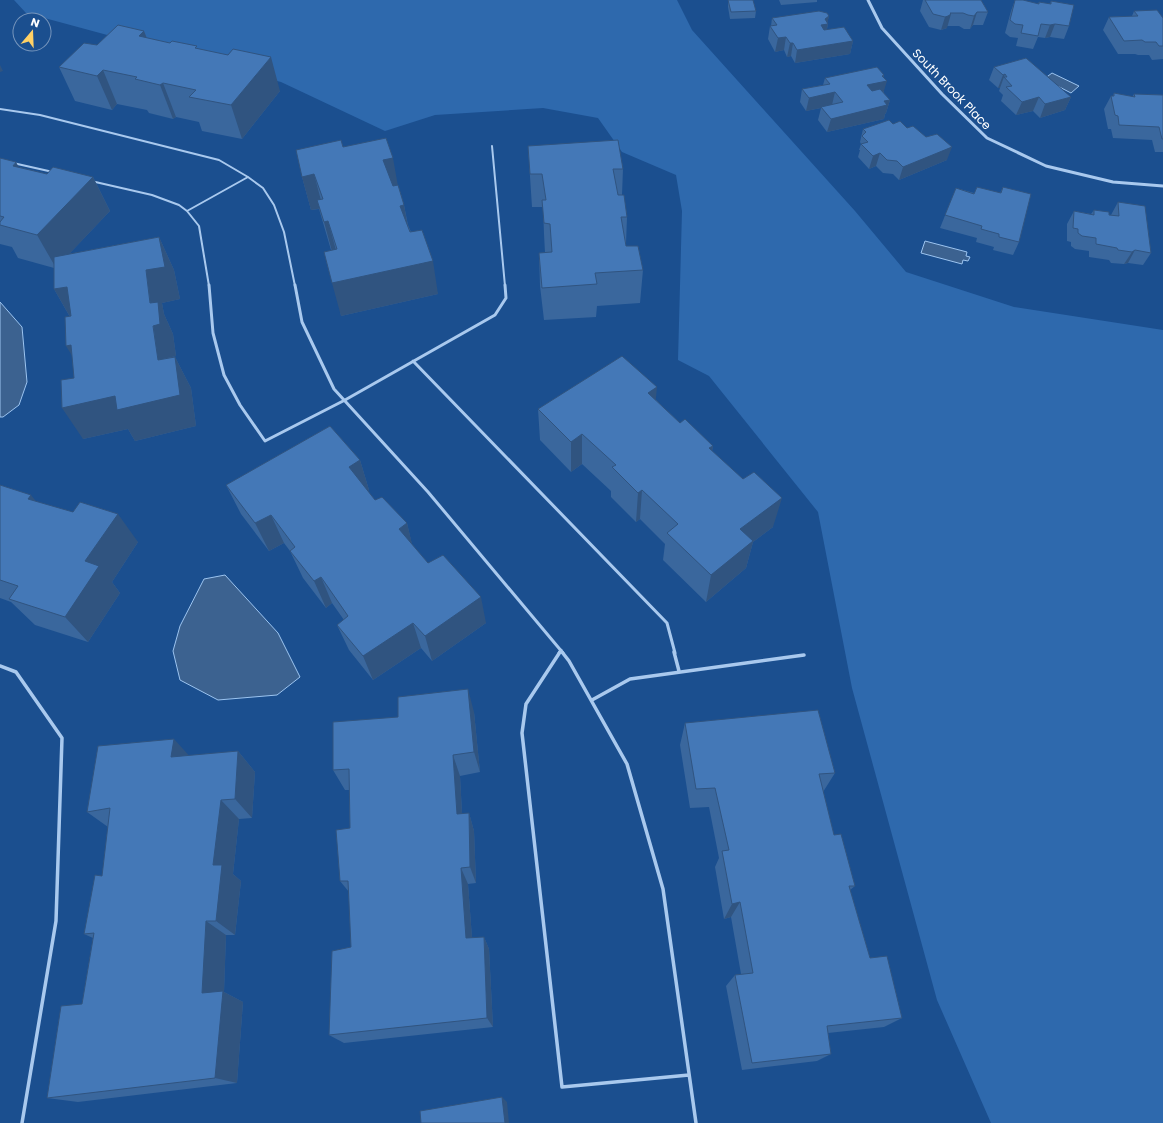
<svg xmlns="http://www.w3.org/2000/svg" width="1163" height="1123" font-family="Poppins,sans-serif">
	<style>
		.green { fill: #2e69ad }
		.water { fill: #3c6290; stroke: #9cc4f0 }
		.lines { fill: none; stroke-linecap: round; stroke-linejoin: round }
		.lane-far2 { stroke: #a9c9ee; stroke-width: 2 }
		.lane-far1 { stroke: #a9c9ee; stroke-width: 3 }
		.lane { stroke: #a9c9ee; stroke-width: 3.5 }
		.street { stroke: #a9c9ee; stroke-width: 3 }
		.wall { fill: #3a679d }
		.shaded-wall { fill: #305480 }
		.building { fill: #4478b7; stroke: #305480 }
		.labels { text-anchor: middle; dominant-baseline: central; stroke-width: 3; stroke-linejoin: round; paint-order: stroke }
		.far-street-label { font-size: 12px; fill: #fff; stroke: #1b4f8f }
	</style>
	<rect width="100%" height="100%" fill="#1b4f8f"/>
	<path class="green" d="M14,0H677L692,30L855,211L906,272L1014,307L1163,330V1123H991L937,1000L852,688L818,512L709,376L678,360L682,211L676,175L622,152L598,118L543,108L435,115L385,131L281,82L26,13Z"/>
	<path class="water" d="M1052,73L1079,86L1071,93L1044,79Z
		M925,241L967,252L966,256L970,257L968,261L963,260L962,264L921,253Z
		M0,302L22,327L27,382L19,405L3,417H0Z
		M225,575L278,633L300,677L277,695L218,700L180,680L173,651L180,626L204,579Z"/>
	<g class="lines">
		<path class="lane-far2" d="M0,109L40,115L219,160L248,177L263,188L274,205L284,232L295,286
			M492,146L505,286
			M13,163L53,172
			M91,181L152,195L179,205L187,211L199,226L209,286
			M187,211L248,177"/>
		<path class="lane-far1" d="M209,285L213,333L224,375L240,405L265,441L345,400L495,315L506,298L505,285
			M295,285L302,322L334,389L428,492L563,653
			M413,361L667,623L675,653
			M559,653L561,650"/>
		<path class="lane" d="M560,652L526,704L522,733L562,1087L689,1075
			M562,652L569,661L627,764L663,889L696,1123
			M674,652L679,671
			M0,666L16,672L62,738L56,921L22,1123
			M592,700L630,679L804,655"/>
		<path class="street" d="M868,0L882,28L942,94L987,138L1046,166L1113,182L1163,186"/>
	</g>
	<path class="wall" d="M728,0L756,11L755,18L730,19L728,7Z
		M779,0H817V2L781,5Z
		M923,0H981L988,12L983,25H973L970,29H964L959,26H947V28L941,30L929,27L920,11Z
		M1015,0L1038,4L1039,2L1050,4L1051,1L1069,26L1064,39L1050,37L1045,38L1038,37L1033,49L1016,46L1018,38L1010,37L1005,33L1011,11Z
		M1134,11L1163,18V59L1152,60L1149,55H1138L1135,54H1118L1103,30L1109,17L1132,16Z
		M829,16L827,23L828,24L827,29L853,41L850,54L795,63L791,56L787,57L784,50L775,52L768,39L770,26H771L772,18Z
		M144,31L147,38L198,49L280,91L242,139L202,131L199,122L176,117L173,119L149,113L147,110L117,104L112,110L75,101L59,67L97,45Z
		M994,67L1071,97L1065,110L1040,118L1033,111L1016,115L1001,101L1003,95L999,91L1000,88H998L989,80Z
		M884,75L883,78L884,94L890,100L886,113L885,114L884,119L827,132L818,120L821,108L806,111L800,102L802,89L823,85L825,78Z
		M1114,93L1132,97L1134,94L1163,95V152H1155L1152,140L1113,138L1111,129H1108L1104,109L1111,96H1113Z
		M893,124L907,128L947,160L899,180L893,174L883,173L876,166L869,169L858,157L860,150H859L861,144L860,142L863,129Z
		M528,146L623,169L622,195L627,217L626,244V246L643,270L640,303L597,306L596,317L544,320L540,286L539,253H545L544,234L543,207H532Z
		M343,147L399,188L404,205L408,225L438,294L341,316L331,250L319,209L311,210L302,177Z
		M0,158L19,167L47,174L93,177L110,211L69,254L159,237L174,270L180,299L162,303L164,314L173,334L176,356L170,358L175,357L191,388L196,426L135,441L128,429L83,439L74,378L70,317L54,289V268L18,258L12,247L0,244Z
		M1003,187L1019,242L1013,255L993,250L994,247L976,242L977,238L940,228L956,188L974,193H1000Z
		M1118,202L1151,253L1143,265L1128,263L1124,264L1111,263L1109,260L1089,257V251L1075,249L1071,246V242L1067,241V224L1074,211L1091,214L1094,210L1111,215Z
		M656,400L680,423L713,446L712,451L773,527L753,542L746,568L706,602L663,560L665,544L640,519L636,522L611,497V491L582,464L571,472L540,440L538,409Z
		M360,460L369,490L367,491L375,500L407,523L412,545L428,563L486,623L432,661L421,648L373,680L349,650L337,625L344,620L332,603L326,608L303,578L290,551L284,543L269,551L241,514L226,485Z
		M0,485L36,502L138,542L112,582L120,593L88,642L35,625L11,602L0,598Z
		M474,712L480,772L460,776L462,813H469L474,831L476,883L468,884L472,938L484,937L489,949L493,1027L344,1043L329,1035L351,947L349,892L340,881L350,828L349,790H345L333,770Z
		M685,723L835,773L823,792L834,835L855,886L850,890L870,958L902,1018L884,1027L828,1033L831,1054L817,1061L742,1070L726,986L735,975L741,974L731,917L724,919L715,867L719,858L709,807L690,808L680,745Z
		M238,751L255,772L252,818L239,819L233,874L241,881L235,935H226L224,992L243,1002L237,1083L78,1102L47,1098L82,1004L93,938L84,934L102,876L108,827L87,812L189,756Z"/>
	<path class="shaded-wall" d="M977,12L973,25L970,29L974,16Z
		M951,14L947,28L941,30L945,17Z
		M829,16L827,25L828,24L825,37L821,25L825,19Z
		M1055,24L1050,37L1045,38L1050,25Z
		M144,31L157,64L139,36Z
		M786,37L784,50L775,52L778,38Z
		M853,41L850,54L795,63L797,50Z
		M790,43H793L791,56L787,57Z
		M271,57L280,91L242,139L231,105Z
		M0,65L3,71L0,72Z
		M103,70L117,104L112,110L97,76Z
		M1005,74L1000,88H998L1003,75Z
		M884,75L882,82L887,81L883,94L864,98L867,85L882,76Z
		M163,83L176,117L173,119L160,85Z
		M835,92L832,105L821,107V108L806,111L809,98Z
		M1039,97L1033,111L1016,115L1022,102Z
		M1071,97L1065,110L1040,118L1045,104Z
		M890,100L886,113L885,114L884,119L827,132L831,119L884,101Z
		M952,147L947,160L899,180L903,167Z
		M880,153L876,166L869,169L873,156Z
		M393,158L399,192L390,194L383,160Z
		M16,162L35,196L13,166Z
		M314,174L323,208L311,210L302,177Z
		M93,177L110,211L56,268L37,235Z
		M404,205L410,238L400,206Z
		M328,221L337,254L333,255L324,222Z
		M159,237L174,270L180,299L162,303L164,314L173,334L176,356L158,360L146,270Z
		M1135,250L1128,263L1124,264L1132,252Z
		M433,261L438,294L341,316L332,283Z
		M67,287L73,322L54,289Z
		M71,345L86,378L66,346Z
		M175,357L191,388L196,426L135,441L128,429L83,439L62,408Z
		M657,387L654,418L648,393Z
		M582,434V464L571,472V442Z
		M713,446L708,476L709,448Z
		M360,460L369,490L358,497L349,467Z
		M642,490L640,519L636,522L638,493Z
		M31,495L54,524L28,499Z
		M782,498L773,527L753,542L746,568L706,602L711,575L740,529Z
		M118,514L138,542L112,582L120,593L88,642L65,617L85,561Z
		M271,515L284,543L269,551L255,523Z
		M407,523L414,552L399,529Z
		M321,577L332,603L326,608L314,581Z
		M481,597L486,623L432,661L425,636Z
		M413,623L421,648L373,680L363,656Z
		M468,689L474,712L480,772L474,752Z
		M174,739L194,761L171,757Z
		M238,751L255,772L252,818L235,799Z
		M453,755L460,776L463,832L457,814Z
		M221,800L239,819L233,874L241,881L235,935L216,921L213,865Z
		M469,813L474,831L476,883L470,867Z
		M461,868L468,884L473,951L466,938Z
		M740,902L731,917L724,919L732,904Z
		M206,921L226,935L224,992L243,1002L237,1083L215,1078L202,993Z
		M484,937L489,949L493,1027L487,1018Z
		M502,1097L507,1102L509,1123H505Z"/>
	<path class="building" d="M728,0H753L756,11L731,12Z
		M925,0H981L988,12H977L974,16L968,15L963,13H950L951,14L948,16L945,17L933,14Z
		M1015,0H1023L1039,4V2L1051,4V1L1074,5L1069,26L1055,24L1050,25L1041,24L1038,36L1021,33L1023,25L1015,24L1010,20Z
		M1157,10L1163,18V46H1159L1156,42H1145L1142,40L1124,41L1109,17L1138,16L1134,11Z
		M819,11L827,13L829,16L825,19L828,24L821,25L824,30L844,27L853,41L797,50L793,43H790L786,37L778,38L770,26L777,25L772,18Z
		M118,25L144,31L139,36L170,43L172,41L197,46L195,48L228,55L233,49L271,57L231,105L189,97L196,90L163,83L160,85L135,79L137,77L103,70L97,76L59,67L84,43L97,45Z
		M1026,58L1071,97L1045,104L1039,97L1022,102L1006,87L1012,86L1004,77H1007L1005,74L1003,75L994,67Z
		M877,67L884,75L882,76L887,81L867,85L872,91L880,89L890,100L884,101L887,105L831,119L821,107L843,102L835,92L809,98L802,89L830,84L825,78Z
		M1114,93L1135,97L1134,94L1163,95V139H1162L1159,127L1119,125L1118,116L1115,115L1111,96H1114Z
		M889,120L893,124L900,121L907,128L913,126L926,137L937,134L952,147L903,167L897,161L887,160L880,153L873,156L861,144L868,142L862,136L866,132L863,129Z
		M386,138L393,158L383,160L393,186L398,185L404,205L400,206L410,232L422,230L433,261L332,283L324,252L337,249L328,221L324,222L317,200L323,199L314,174L302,177L296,150L341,140L343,147Z
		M618,140L623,169H613L618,195H624L627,217H621L626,246H638L643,270L595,273L597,284L542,288L539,253L552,252L550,224L544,223L542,200H546L542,174H530L528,146Z
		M0,158L16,162L13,166L47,174L53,167L93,177L37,235L0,225V222L4,217L0,216Z
		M977,187L1001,193L1003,187L1031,194L1019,242L999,237V234L981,229L982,226L945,215L956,188L974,194Z
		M1118,202L1145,206L1151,253L1135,250L1132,252L1118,250L1117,248L1096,244V238L1082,236L1078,233V229L1073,228L1074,211L1094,215V210L1109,212V215L1119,216Z
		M159,237L165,267L146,270L150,303L158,302L160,324L153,326L158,360L175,357L180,395L117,410L115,396L62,408L61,380L74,378L71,345L66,346L65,317L71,316L67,287L54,289V257Z
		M622,356L657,387L648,393L680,423L685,419L713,446L709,448L743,479L754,472L782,498L740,529L753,541L711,575L667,533L678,524L642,490L638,493L612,467L616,465L582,434L571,442L538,409Z
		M330,426L360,460L349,467L375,500L382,497L407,523L399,529L428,563L443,555L481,597L425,636L413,623L363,656L337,625L348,616L321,577L314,581L290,551L295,547L271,515L255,523L226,485Z
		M0,485L31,495L28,499L73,512L80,502L118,514L85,561L99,566L65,617L9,599L18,586L0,580Z
		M468,689L474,752L453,755L457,814L469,813L470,867L461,868L466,938L484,937L487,1018L329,1035L332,951L351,947L348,881H340L336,830L350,828L349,769L333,770V722L398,717V697Z
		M818,710L835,773L819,774L834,835L841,834L855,886H849L870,958L887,956L902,1018L827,1026L831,1054L752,1063L735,975L753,973L740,902L732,904L722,851L729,850L715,788L696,789L685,723Z
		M174,739L171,757L238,751L235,799L221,800L213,865H222L216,921H206L202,993L223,991L215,1078L47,1098L61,1006L82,1004L94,933L84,934L95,875L102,876L110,808L87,812L98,746Z
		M502,1097L505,1123H421L420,1111Z"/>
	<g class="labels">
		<g class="far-street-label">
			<text transform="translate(952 89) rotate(46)">South Brook Place</text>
		</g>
	</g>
	<g transform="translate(32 32) rotate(19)"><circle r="19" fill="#1b4f8f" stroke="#7695bc"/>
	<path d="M0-3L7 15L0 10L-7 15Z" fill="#ffd166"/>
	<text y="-6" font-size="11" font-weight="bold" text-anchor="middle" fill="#ffffff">N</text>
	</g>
</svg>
